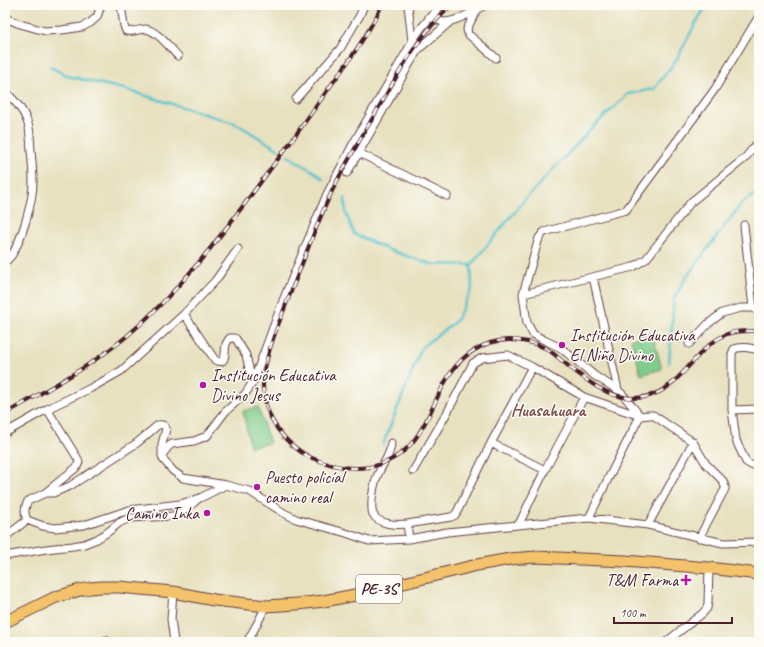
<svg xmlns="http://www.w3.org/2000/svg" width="764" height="647" font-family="Caveat,sans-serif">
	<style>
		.green { fill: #80cc8b; stroke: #65765b }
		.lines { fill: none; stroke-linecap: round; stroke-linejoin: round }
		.stream { stroke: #55c1ce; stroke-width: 2.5 }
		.minor-casing { stroke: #623c41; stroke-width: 9 }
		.trunk-casing { stroke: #623c41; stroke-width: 13 }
		.minor { stroke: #fff; stroke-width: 7 }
		.trunk { stroke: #f3c26a; stroke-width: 11 }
		.rail-casing { stroke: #4a1f2b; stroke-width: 4 }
		.rail { stroke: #fdfcf7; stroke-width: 2.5; stroke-dasharray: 8; stroke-linecap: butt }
		.poi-dot { fill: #b5179e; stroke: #fdfcf7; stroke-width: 1.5 }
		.labels { text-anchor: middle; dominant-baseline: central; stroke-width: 3; stroke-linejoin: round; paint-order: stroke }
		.shield { fill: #fdfcf7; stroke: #806168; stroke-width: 1 }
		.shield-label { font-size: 16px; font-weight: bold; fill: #4a1f2b }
		.poi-label { font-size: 17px; fill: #4a1f2b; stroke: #fdfcf7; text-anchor: start }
		.neighbourhood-label { font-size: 18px; font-weight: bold; fill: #7c4f4b; stroke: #fdfcf7 }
	</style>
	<rect width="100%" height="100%" fill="#fdfcf7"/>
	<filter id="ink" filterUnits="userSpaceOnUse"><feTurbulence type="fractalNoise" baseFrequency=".025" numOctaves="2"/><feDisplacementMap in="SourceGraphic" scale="8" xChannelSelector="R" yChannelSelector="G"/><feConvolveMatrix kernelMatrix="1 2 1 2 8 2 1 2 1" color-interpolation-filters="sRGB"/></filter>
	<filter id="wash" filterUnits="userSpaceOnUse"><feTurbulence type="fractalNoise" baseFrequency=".012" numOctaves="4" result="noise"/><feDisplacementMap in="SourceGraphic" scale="16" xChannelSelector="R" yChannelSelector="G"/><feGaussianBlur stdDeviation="0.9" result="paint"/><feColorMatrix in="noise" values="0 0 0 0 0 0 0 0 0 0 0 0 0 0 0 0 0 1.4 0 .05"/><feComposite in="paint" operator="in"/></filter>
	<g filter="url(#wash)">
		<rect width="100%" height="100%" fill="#e7e1bf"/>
		<path class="green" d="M652,333L662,369L641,375L631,339Z
			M258,407L270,443L250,447L243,411Z"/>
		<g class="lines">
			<path class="stream" d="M50,67L71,77L124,89L237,124L279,150
				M288,156L316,173L323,179
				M345,198L346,213L354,234L389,250L431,264L471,265
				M669,363L674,298L687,276L742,203L759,192
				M383,444L422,347L456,321L472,289L471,265L528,196L593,127L628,94L654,89L677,59L694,26L707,5"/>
		</g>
	</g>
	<g filter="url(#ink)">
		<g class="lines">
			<defs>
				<path id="minor" d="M121,5L124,26L126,31C133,33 139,29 145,29C157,30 170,48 178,56
					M408,5L412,41
					M442,5C427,19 416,33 407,51L353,144L327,194L284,298L253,382L245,394L225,412L207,436L194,441L172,444L169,446L162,455L163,459L173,471L183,478L226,485L249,491L284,513L296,519L346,533L369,541L409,539L447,532L589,518L648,525L723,543L759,542
					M476,11L467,29L468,34L496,58
					M429,17C434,19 439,21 444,22C456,22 475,11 485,5
					M5,18L20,24L45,31L62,30L82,27L90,23L97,17L101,5
					M5,91C14,100 23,109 27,121C31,130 30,141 31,151C32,161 33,172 33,182C33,201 22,240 11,256C10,258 7,260 5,262
					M296,99L340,49L360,15L364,5
					M359,153L447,196
					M347,173L417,51L421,47L451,21
					M744,225L753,308
					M593,277L618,390L625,397L640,416
					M523,294L633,267L646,259L691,202L745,158L759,141
					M184,314L215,360C228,366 224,351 226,344C227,342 228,340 230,338H234L236,339L246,355L252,382
					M689,344L708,324L722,313L741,308H753L759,311
					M759,350C750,348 742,346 734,349L732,354V410L736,440L738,445L746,462L751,465L759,466
					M618,390L595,376L561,348L544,340L533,334L527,323L523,294L539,238L544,232L626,210L715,89L759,16
					M47,409L78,459L79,462L77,467L45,493L28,501C24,508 24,513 27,520L43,526L55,528L84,525L129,510L180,504L200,498L226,485
					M732,410L759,409
					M5,433L47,409L91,388L121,371L184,314L215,281L238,249
					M391,443C391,454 384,462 379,472C375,480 373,490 372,499C372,504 371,510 373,514C378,525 397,525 407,524
					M491,443L545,470
					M413,471L447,413L473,363L482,358L508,355L532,367L584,397L640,416L649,415H653L693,442L706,464L723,481L725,487V489L699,538
					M45,493H53L70,486L137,443L158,425C162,424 165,425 166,429L162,444V455
					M589,518L607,481L640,416
					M519,524L545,470L584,397
					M648,525L693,442
					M5,537L27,520
					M409,539L407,524L451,517L455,515L457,512L491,443L532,367
					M5,556L46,549L73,546L84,544L97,539L108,532L119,523L129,518L173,516L187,509L198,499
					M173,592L171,619L174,642
					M106,640L107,642
					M247,642L257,624L266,606
					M666,642L703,613L707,608L708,603L709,568"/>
				<path id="trunk" d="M5,622L56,597L80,590L90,588L102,587H119L173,592L214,600L266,606L297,604L324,601L355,595L477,565L510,559L536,557L625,561L709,568L759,574"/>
			</defs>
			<use href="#minor" class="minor-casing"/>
			<use href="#trunk" class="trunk-casing"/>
			<use href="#minor" class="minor"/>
			<use href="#trunk" class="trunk"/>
			<defs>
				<path id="rail" d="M452,5C422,31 402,67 383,100C366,130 348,159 333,189C319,218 308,249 296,279C288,299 280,319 273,339C268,354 263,370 263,386C264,417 284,445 312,458C330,466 350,470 370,467C438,453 426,380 473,351C484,344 496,340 509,340C521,340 533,342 545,348C553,352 559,359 566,364C586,380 606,397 632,398C680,399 689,350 727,334C737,330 748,331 759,331
					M5,414C46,390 90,367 127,336C192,281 239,210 290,143C305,122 319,102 334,81C352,57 369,33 382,5"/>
			</defs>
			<use href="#rail" class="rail-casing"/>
			<use href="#rail" class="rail"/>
		</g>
	</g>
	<g class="poi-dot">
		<circle cx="562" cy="345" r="4"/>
		<circle cx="203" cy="385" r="4"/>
		<circle cx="257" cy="487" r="4"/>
		<circle cx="207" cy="513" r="4"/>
		<path d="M684 574h4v4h4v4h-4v4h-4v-4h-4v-4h4z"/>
	</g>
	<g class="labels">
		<rect class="shield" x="356" y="575" width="46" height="28" rx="3"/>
		<g class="shield-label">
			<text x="379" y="589">PE-3S</text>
		</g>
		<g class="poi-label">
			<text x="570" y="335">Institución Educativa<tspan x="570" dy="20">El Niño Divino</tspan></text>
			<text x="211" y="375">Institución Educativa<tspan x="211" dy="20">Divino Jesus</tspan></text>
			<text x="265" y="477">Puesto policíal<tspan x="265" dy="20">camino real</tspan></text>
			<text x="199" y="513" text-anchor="end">Camino Inka</text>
			<text x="678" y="580" text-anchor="end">T&amp;M Farma</text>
		</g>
		<g class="neighbourhood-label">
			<text x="548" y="410">Huasahuara</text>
		</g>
	</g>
	<rect width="764" height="647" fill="none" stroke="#fdfcf7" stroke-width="20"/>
	<path d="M614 617v6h118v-6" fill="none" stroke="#4a1f2b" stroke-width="2"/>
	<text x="620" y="617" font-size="12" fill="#4a1f2b" stroke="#fdfcf7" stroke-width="3" paint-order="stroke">100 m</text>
</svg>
